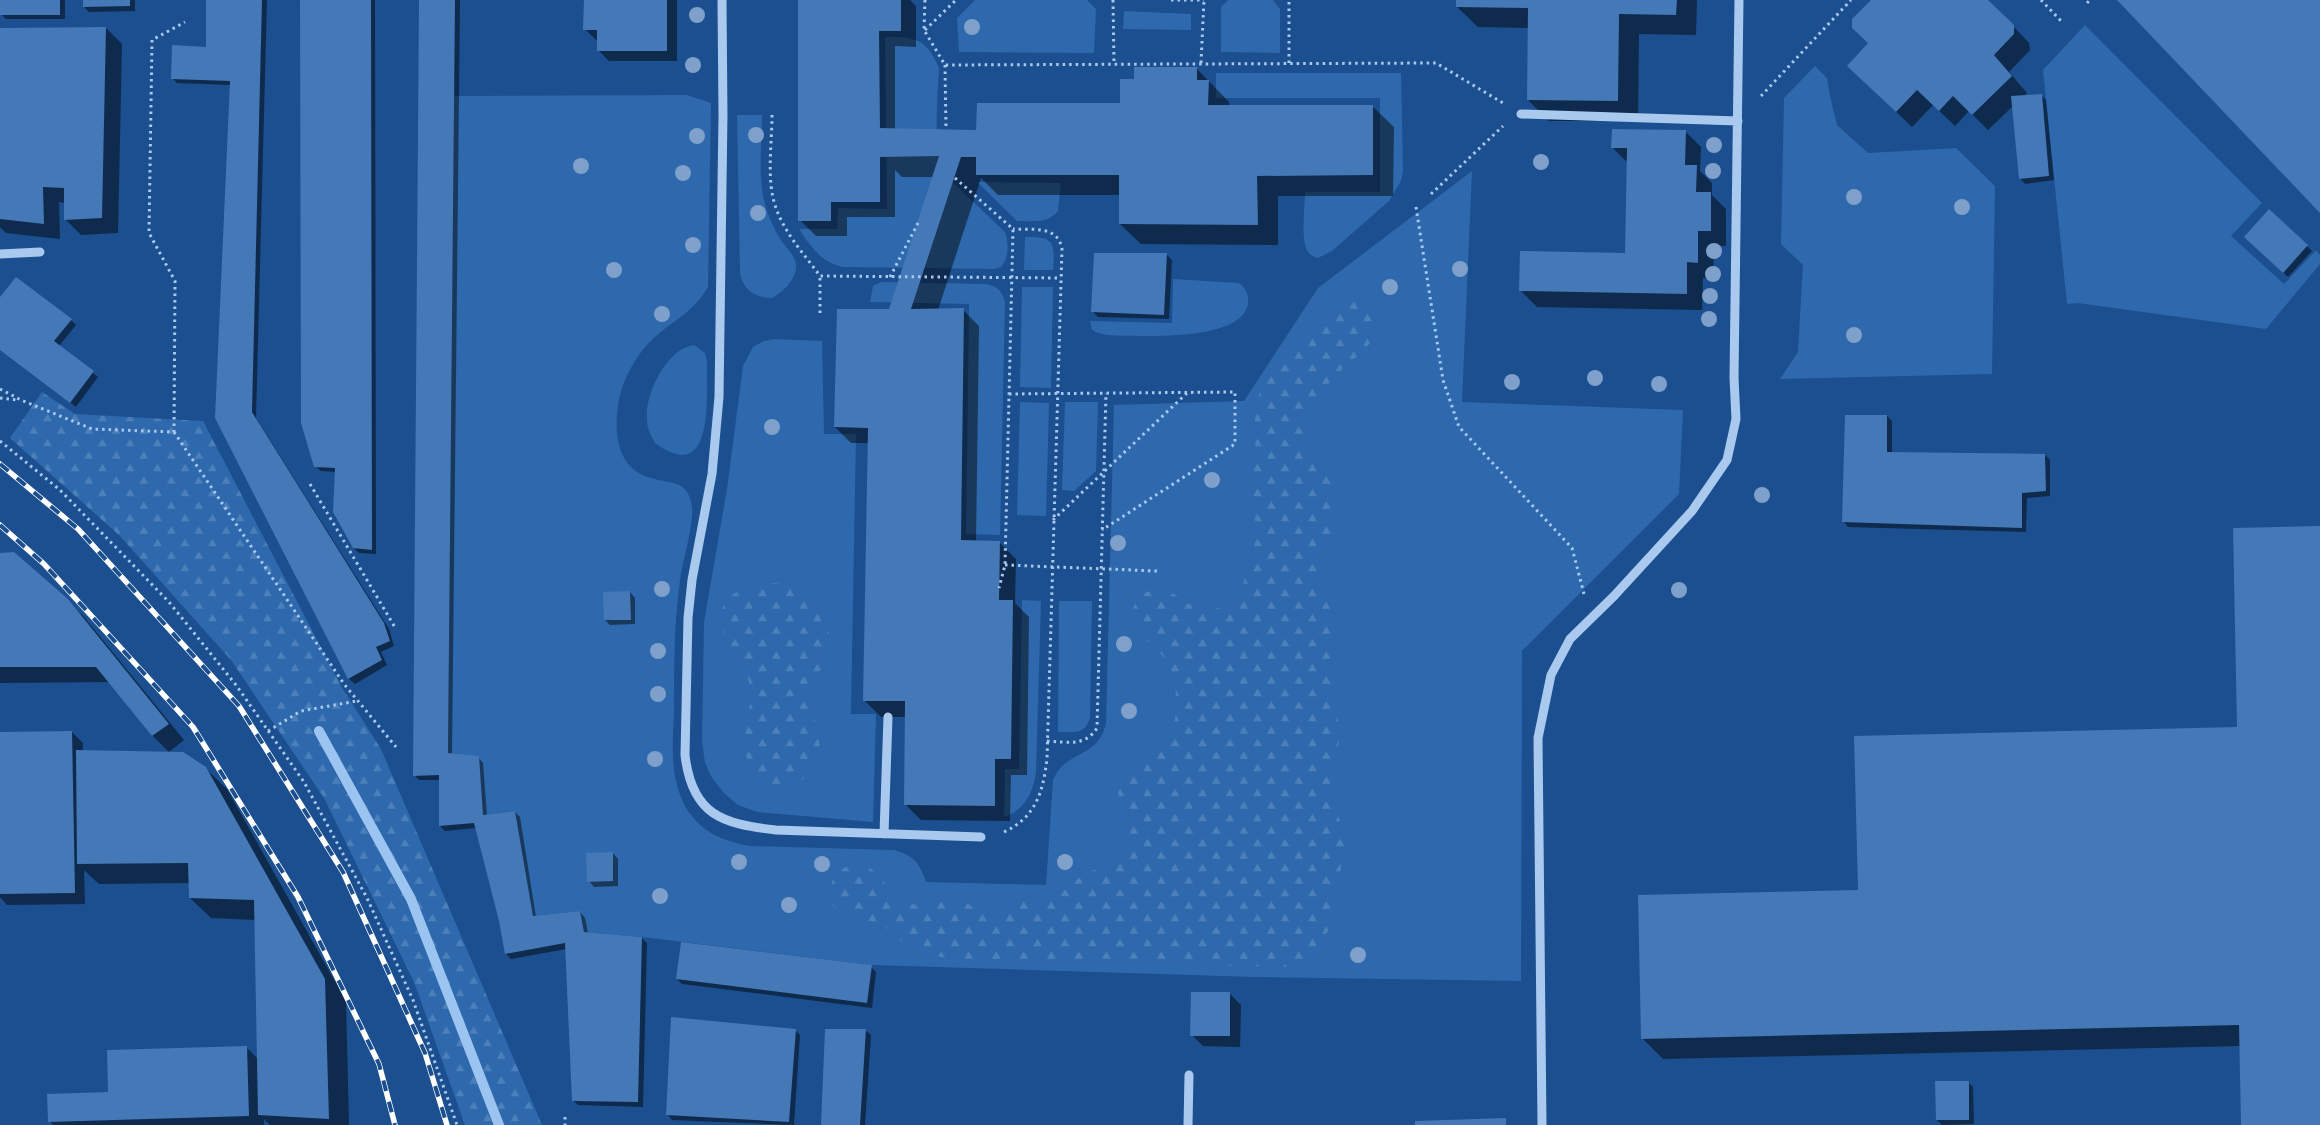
<svg xmlns="http://www.w3.org/2000/svg" width="2320" height="1125" font-family="'Roboto Condensed',sans-serif">
	<style>
		.grass { fill: #2e69ad }
		.forest { fill: url(#forest-firs) }
		.shadow { fill: #0007 }
		.lines { fill: none; stroke-linecap: round; stroke-linejoin: round }
		.stream { stroke: #9cc4f0; stroke-width: 10 }
		.building { fill: #4478b7 }
		.path { stroke: #a9c9ee; stroke-width: 3; stroke-dasharray: 2.5 4; stroke-linecap: butt }
		.minor { stroke: #a9c9ee; stroke-width: 9 }
		.rail-casing { stroke: #fff; stroke-width: 5.5 }
		.rail { stroke: #1b4f8f; stroke-width: 4; stroke-dasharray: 11; stroke-linecap: butt }
		.tree { fill: #7ea0ca }
	</style>
	<defs>
		<pattern id="forest-firs" width="22" height="20" patternUnits="userSpaceOnUse" patternTransform="scale(1.25)"><rect width="22" height="20" fill="#2e69ad"/><path d="M5 1l3.5 6h-7zM16 11l3.5 6h-7z" fill="#4d80b9"/></pattern>
	</defs>
	<rect width="100%" height="100%" fill="#1b4f8f"/>
	<path class="grass" d="M975,0H1087L1096,9L1094,53L959,52L957,18Z
		M1228,0H1273L1280,9V53L1221,52V7Z
		M1124,11L1191,14V30L1123,29Z
		M2085,25L2262,203L2231,236L2284,284L2316,250L2320,255V264L2266,329L2078,303L2067,304L2043,70Z
		M885,37C916,37 926,38 939,68C938,93 932,156 944,174L1005,232C1009,243 1009,258 1001,267L994,269L843,267C821,262 811,247 799,229H837L838,208L887,209Z
		M1815,66L1827,78L1830,96L1837,125L1868,153L1956,148L1995,186L1992,374L1780,379L1798,352L1803,265L1781,244L1784,98Z
		M1216,73H1401L1403,172L1401,181L1389,201L1332,251L1318,258C1312,256 1308,254 1306,248C1301,234 1305,208 1305,192H1380V98H1216Z
		M687,95L711,103L708,287C694,311 676,319 656,336C637,353 622,379 618,405C614,433 617,467 648,477C658,481 673,481 681,486C691,493 693,506 692,517C690,538 683,559 680,580C674,624 674,668 674,713C673,735 671,759 676,781C679,793 683,805 691,815C706,835 726,841 749,846L894,850C913,855 920,863 926,882L1046,885L1053,780C1067,748 1098,760 1106,723L1114,405L1244,401L1318,288L1472,171L1462,402L1683,410L1679,494L1522,651L1521,981L1254,977L872,965L642,937L584,932L580,911L533,916L515,811L483,815L448,753L454,96Z
		M737,115H762C762,145 757,179 766,208C769,218 775,230 780,239C786,248 795,255 796,265C797,279 783,292 772,298C755,298 743,290 740,273Z
		M977,182L1061,183L1058,211C1048,224 1032,221 1017,221Z
		M1025,237C1055,236 1055,243 1053,270H1024Z
		M1173,279L1239,283C1246,289 1249,294 1248,303C1244,337 1166,336 1141,336C1125,335 1106,338 1092,330L1090,321L1172,323Z
		M881,282L987,284C998,287 1002,291 1005,302L1000,535L966,534L969,304L870,302L873,286Z
		M1022,287H1053L1051,388L1020,387Z
		M775,339L822,341L824,434H856L851,714H876L873,822L757,812L738,805L724,793L712,778L705,763L702,742L704,622L727,489L743,366L753,347L764,341Z
		M694,345L705,353L707,361C706,393 716,488 655,443C651,436 647,428 647,420C644,395 667,348 694,345Z
		M1020,402L1049,403L1046,516L1017,515Z
		M1065,402H1098L1096,471L1074,491L1062,490Z
		M1022,600L1041,601L1036,772C1033,793 1025,810 1004,817L1005,769H1019Z
		M1059,601H1092L1090,717C1086,735 1074,732 1058,732Z"/>
	<path class="forest" d="M1362,297C1371,301 1377,305 1378,315C1380,345 1355,356 1337,374C1327,384 1319,395 1312,407C1286,459 1331,458 1337,497C1342,527 1317,552 1320,581C1322,598 1334,611 1336,627C1339,649 1332,670 1332,691C1332,707 1341,720 1340,736C1338,753 1329,769 1331,787C1332,805 1342,820 1344,838C1346,851 1341,866 1339,879C1332,919 1331,957 1284,967L965,960C946,958 922,956 905,945C897,939 891,930 882,925C860,915 825,923 831,885C833,877 839,870 846,867C881,853 884,900 911,904C927,907 944,897 960,901C968,902 975,909 982,911C997,915 1009,902 1023,899C1035,896 1048,899 1059,893C1069,889 1075,880 1084,874C1096,867 1114,870 1124,859C1144,836 1114,810 1119,787C1123,770 1142,764 1154,754C1162,746 1170,734 1174,723C1179,706 1176,678 1167,662C1158,645 1131,635 1133,612C1134,594 1154,585 1170,592C1177,595 1184,601 1191,605C1213,617 1238,604 1244,581C1248,566 1255,548 1256,533C1257,520 1251,509 1250,496C1249,483 1255,472 1255,459C1257,431 1250,407 1265,381C1279,357 1314,330 1335,311L1345,302Z
		M42,392L75,414L203,421L341,686L381,749L542,1125H465L414,982L324,798L231,660L120,536L10,438Z
		M760,582C767,583 775,583 782,584C820,592 839,626 824,662C819,675 810,684 810,700C809,704 812,710 813,714C820,740 825,751 808,774C804,779 796,786 790,787C782,788 771,784 765,780C726,755 757,715 749,682C746,671 738,662 733,652C712,614 718,595 760,582Z"/>
	<path class="shadow" d="M1,0H65V19H6L1,14Z
		M84,0H135V11L89,12L84,7Z
		M207,0H267L256,418L389,629L394,646L381,652L387,665L355,684L349,679L217,418L231,85L177,83L172,78L207,48Z
		M301,0H375L376,554L359,553L354,548L336,472L321,471L315,466Z
		M420,0H460L452,755L478,757L483,763L487,816L515,812L520,817L536,917L580,912L585,918L588,933L642,938L647,943L643,1107L578,1105L573,1100L566,949L511,959L506,954L500,921L476,828L445,831L440,826V780H419L414,775Z
		M585,0H677V61H609L598,50V40H596L585,29Z
		M799,0H910L916,6V47L895,46V130L978,131L1122,104L1136,81L1196,68L1229,102V106L1373,107L1394,127L1393,196H1278V245L1141,244L1120,224V195H998L981,178L938,310H963L979,326L976,542L1000,543L1016,559L1015,603L1029,617L1027,775H1011L1010,821L921,820L905,804L906,717H881L865,701L869,443H851L835,427L890,310L934,177H902L895,170V217H847V236H816L800,220Z
		M1457,0H1697L1696,35L1639,34L1638,121H1549L1528,100L1529,28L1478,27L1457,7Z
		M1872,0H1986L2013,26L2029,43L2030,50L2009,72L2027,93L2023,97L2041,95L2046,100L2054,180L2025,184L2020,178L2013,106L1988,130L1969,111L1955,126L1933,105L1912,127L1865,82Z
		M106,28L122,44L118,233L81,235L65,219V203L59,202L60,239L6,233L0,227V29Z
		M1685,131L1701,147L1700,171L1712,183V195L1726,209V246H1714L1713,278H1703L1702,310L1537,307L1521,291L1626,254L1628,163L1613,148Z
		M2269,211L2312,251L2288,277L2250,242Z
		M1167,255L1172,260L1169,319L1098,317L1093,312Z
		M0,299L71,320L76,325L59,346L98,377L76,407L0,349Z
		M1887,416L1892,421V453L2045,455L2050,460V496L2027,498L2026,532L1848,527L1843,521Z
		M2320,527V1125H2242L2240,1046L1663,1059L1642,1038L1859,891L2238,728Z
		M0,555L67,600L84,617L184,740L169,752L153,736L110,682L0,683Z
		M630,592L635,598V624L610,625L605,620Z
		M72,732L83,743V751L205,768L227,789L346,1001L349,1125H270L264,1119V1125H53L50,1121L109,1094L247,1048L259,1060L256,920L211,918L190,898V883L99,884L84,870L85,904L7,905L0,897V733Z
		M613,853L618,859V886L594,887L589,881Z
		M871,967L876,972L872,1008L682,984L677,979Z
		M1230,994L1241,1005L1240,1047L1203,1046L1192,1035Z
		M795,1030L800,1035L794,1125L672,1120L667,1114Z
		M865,1030L871,1035L865,1125H823Z
		M1968,1082L1973,1087L1974,1124L1942,1125L1937,1120Z"/>
	<g class="lines">
		<path class="stream" d="M319,731L411,899L499,1125"/>
	</g>
	<path class="building" d="M0,0H60V15H0Z
		M83,0H130V6L83,7Z
		M206,0H262L252,412L384,623L390,641L376,647L382,660L348,679L215,418L230,81L171,79L172,45L206,47Z
		M300,0H371L372,550L353,548L333,512L335,468L314,467L301,423Z
		M419,0H455L448,753L479,756L483,815L515,811L533,916L580,911L584,932L642,937L638,1102L572,1101L565,943L505,954L499,921L474,823L439,826V775L413,776Z
		M584,0H667V51H597V30H583Z
		M798,0H901V31H879L880,128L976,130L977,103H1120V79H1134V67H1197V80H1209L1208,105H1373V175L1257,176L1258,225L1119,224V175H976V157H961L911,309L964,308L961,540L1000,541L999,600H1013L1011,759H995V806L904,805L905,701H863L868,428L834,427L837,309H889L939,156L880,157V202H831V221H798Z
		M1456,0H1677L1676,15L1619,14L1618,101L1527,100L1528,8L1456,7Z
		M1871,0H1988L2014,25V34L1994,55L2012,76L1972,115L1953,96L1939,111L1917,90L1896,112L1847,66L1868,43L1852,28V19Z
		M2117,0H2320V213Z
		M106,27L102,218L64,220V188L43,187L44,224L0,219V28Z
		M2042,94L2049,176L2019,179L2011,96Z
		M1612,129L1686,130L1685,165H1697L1696,192H1711V231H1698V263L1687,262V294L1519,291L1520,251L1625,253L1627,148H1611Z
		M2269,209L2308,245L2283,273L2244,237Z
		M1094,253H1167L1164,315L1091,312Z
		M16,277L72,319L54,341L94,371L70,403L0,350V297Z
		M1845,415H1887V452L2045,454L2046,491L2022,493V528L1842,522Z
		M2320,526V1125H2241L2239,1025L1641,1039L1638,895L1858,890L1854,736L2237,727L2233,528Z
		M14,552L68,599L169,724L152,736L96,667H0V553Z
		M630,591L631,620H604L603,592Z
		M72,731L75,893L0,894V732Z
		M76,750L183,752L206,767L325,979L329,1119L258,1115L254,900L189,898L188,863L77,864Z
		M613,852V881L587,882L586,853Z
		M681,942L872,965L867,1003L676,979Z
		M1191,992H1230V1036H1190Z
		M671,1017L796,1029L789,1122L666,1115Z
		M825,1029H866L860,1125H821Z
		M247,1046L249,1116L48,1122L47,1094L108,1092L107,1050Z
		M1935,1081H1969V1120H1936Z
		M1506,1118V1125H1415V1121Z"/>
	<g class="lines">
		<path class="path" d="M925,0L924,30L945,65L1436,63L1503,103
			M1113,0L1114,63
			M1171,0H1204
			M2041,0L2063,23
			M2087,3L2090,0
			M925,30L956,0
			M1201,63L1204,0
			M1289,63V0
			M945,65L946,129
			M1761,96L1851,0
			M772,115C772,145 766,181 776,208C785,234 805,255 820,276L1061,278
			M955,178L1013,229L1005,565L999,588
			M1431,194L1503,126
			M1416,207L1443,380L1459,427L1572,548L1584,594
			M890,277L918,223
			M820,313V276
			M0,389L21,400L92,429L174,432L175,281L149,233L152,40L185,22
			M1009,394L1235,392V444L1102,530
			M0,398L18,400
			M174,432L344,684L396,747
			M0,441L60,490L169,602L236,685L304,782L367,898L413,1000L457,1125
			M310,484L396,629
			M1053,520L1188,392
			M1005,565L1157,571
			M268,731L301,711L357,701
			M1047,741C1067,742 1085,747 1097,728L1106,393
			M1004,832C1036,817 1043,792 1047,759L1062,249C1058,225 1032,230 1013,229
			M565,1117V1125"/>
		<path class="minor" d="M722,0L723,115L719,397L712,474L692,580L688,618L685,755C692,815 722,824 776,830L981,837
			M1521,114L1738,121
			M0,254L40,252
			M884,834L888,717
			M1188,1125L1189,1075
			M1542,1125L1538,738L1551,675L1570,639L1614,596L1692,511L1727,460L1736,419L1734,378L1739,0"/>
		<defs>
			<path id="rail" d="M0,464L78,529L239,706L343,872L425,1053L447,1125
				M0,525L44,564L193,727L298,897L379,1064L395,1125"/>
		</defs>
		<use href="#rail" class="rail-casing"/>
		<use href="#rail" class="rail"/>
	</g>
	<g class="tree">
		<circle cx="697" cy="15" r="8"/>
		<circle cx="972" cy="27" r="8"/>
		<circle cx="693" cy="65" r="8"/>
		<circle cx="756" cy="135" r="8"/>
		<circle cx="697" cy="136" r="8"/>
		<circle cx="1714" cy="145" r="8"/>
		<circle cx="1541" cy="162" r="8"/>
		<circle cx="581" cy="166" r="8"/>
		<circle cx="1713" cy="171" r="8"/>
		<circle cx="683" cy="173" r="8"/>
		<circle cx="1854" cy="197" r="8"/>
		<circle cx="1962" cy="207" r="8"/>
		<circle cx="758" cy="213" r="8"/>
		<circle cx="693" cy="245" r="8"/>
		<circle cx="1714" cy="251" r="8"/>
		<circle cx="1460" cy="269" r="8"/>
		<circle cx="614" cy="270" r="8"/>
		<circle cx="1713" cy="274" r="8"/>
		<circle cx="1390" cy="287" r="8"/>
		<circle cx="1710" cy="296" r="8"/>
		<circle cx="662" cy="314" r="8"/>
		<circle cx="1709" cy="319" r="8"/>
		<circle cx="1854" cy="335" r="8"/>
		<circle cx="1595" cy="378" r="8"/>
		<circle cx="1512" cy="382" r="8"/>
		<circle cx="1659" cy="384" r="8"/>
		<circle cx="772" cy="427" r="8"/>
		<circle cx="1212" cy="480" r="8"/>
		<circle cx="1762" cy="495" r="8"/>
		<circle cx="1118" cy="543" r="8"/>
		<circle cx="662" cy="589" r="8"/>
		<circle cx="1679" cy="590" r="8"/>
		<circle cx="1124" cy="644" r="8"/>
		<circle cx="658" cy="651" r="8"/>
		<circle cx="658" cy="694" r="8"/>
		<circle cx="1129" cy="711" r="8"/>
		<circle cx="655" cy="759" r="8"/>
		<circle cx="739" cy="862" r="8"/>
		<circle cx="1065" cy="862" r="8"/>
		<circle cx="822" cy="864" r="8"/>
		<circle cx="660" cy="896" r="8"/>
		<circle cx="789" cy="905" r="8"/>
		<circle cx="1358" cy="955" r="8"/>
	</g>
</svg>
